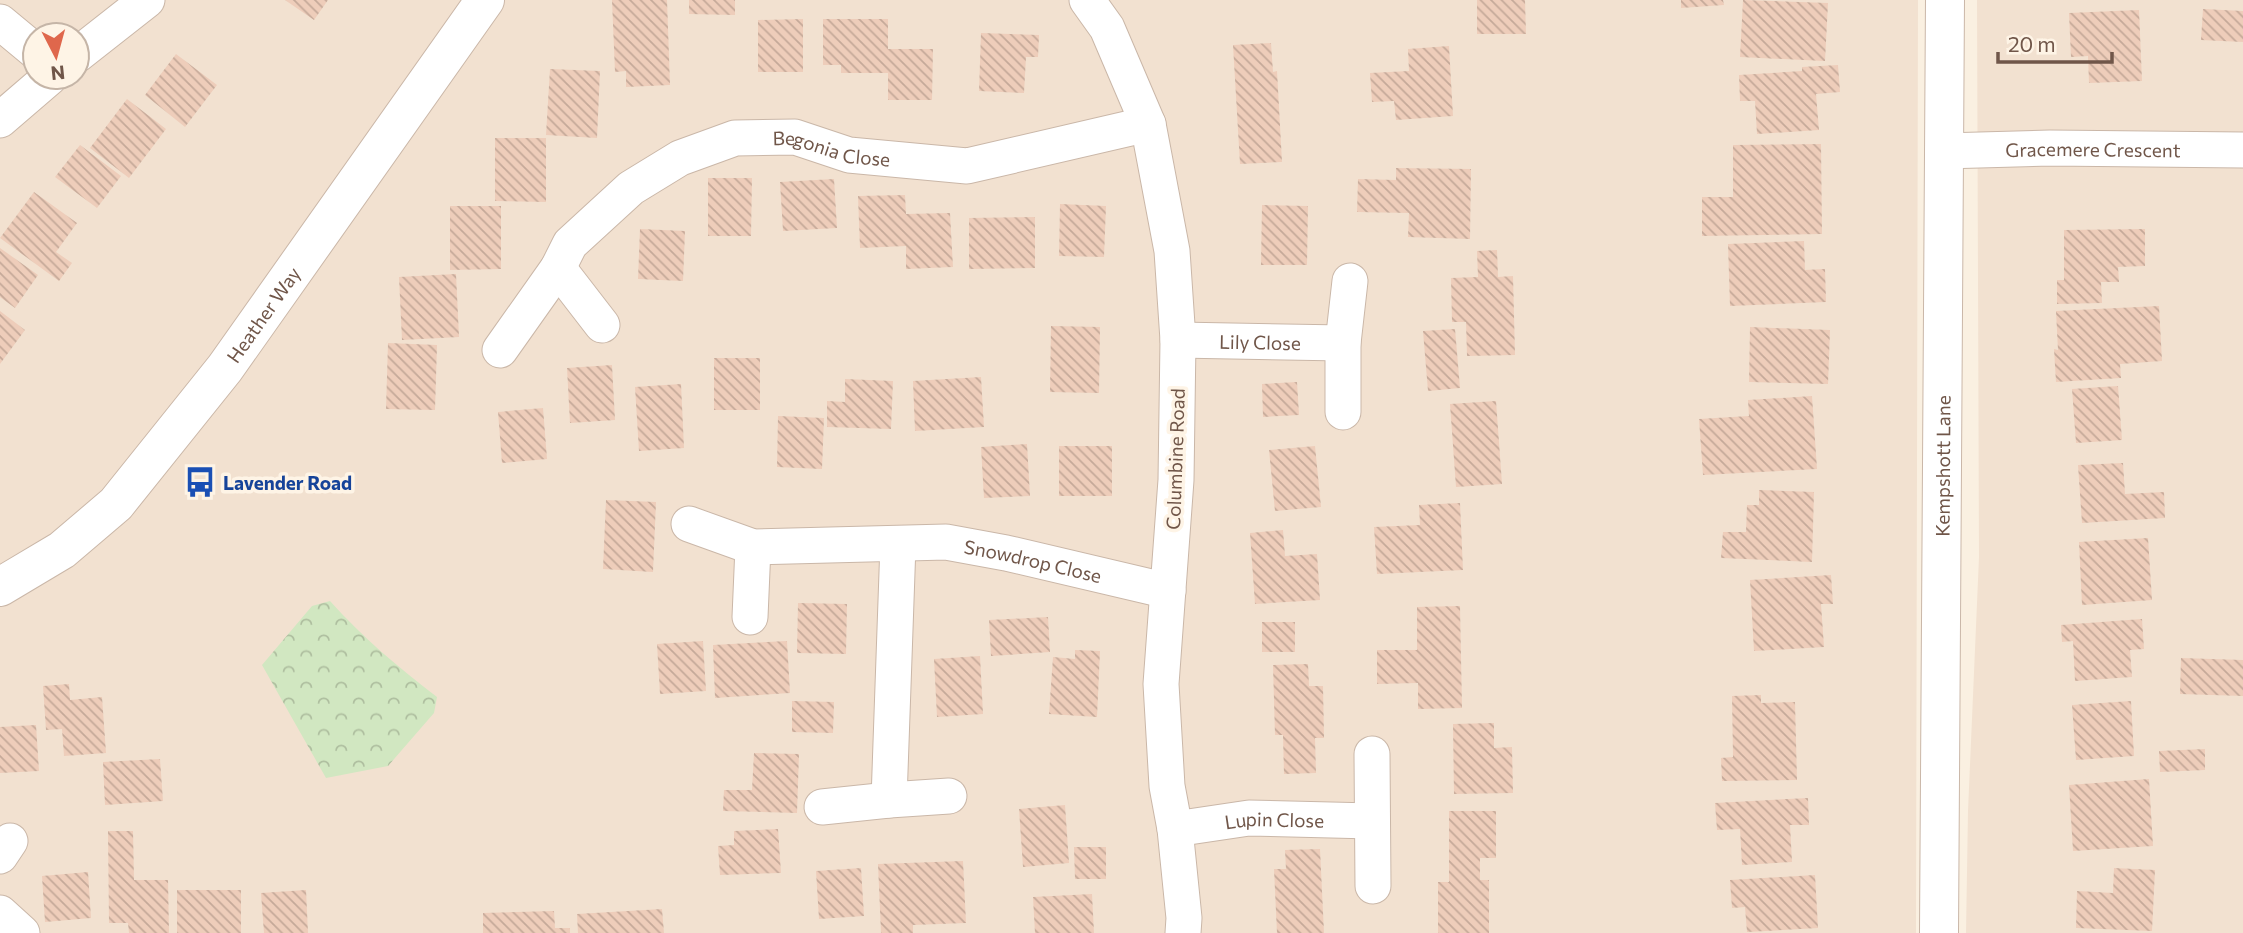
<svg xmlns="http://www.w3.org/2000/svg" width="2243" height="933" font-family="Commissioner,sans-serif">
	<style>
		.residential { fill: #f2e1d0; fill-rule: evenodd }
		.park { fill: url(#park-crowns) }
		.building { fill: url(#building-back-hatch) }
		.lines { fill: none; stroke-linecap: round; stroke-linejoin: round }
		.minor-casing { stroke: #cab7a8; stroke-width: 37 }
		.tertiary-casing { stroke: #cab7a8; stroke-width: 40 }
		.minor { stroke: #fff; stroke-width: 35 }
		.tertiary { stroke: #fff; stroke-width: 38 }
		.labels { text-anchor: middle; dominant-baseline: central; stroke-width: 7; stroke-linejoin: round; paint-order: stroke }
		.street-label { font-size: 19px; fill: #705649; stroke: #fef4e6 }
		.transit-label { font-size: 19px; font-weight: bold; fill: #164399; stroke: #fef4e6; text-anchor: start }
	</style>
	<defs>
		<pattern id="park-crowns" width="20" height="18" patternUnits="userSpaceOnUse" patternTransform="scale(1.75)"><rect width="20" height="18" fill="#d1e7c1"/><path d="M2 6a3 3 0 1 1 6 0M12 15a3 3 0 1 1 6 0" fill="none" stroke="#aebe9f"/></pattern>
		<pattern id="building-back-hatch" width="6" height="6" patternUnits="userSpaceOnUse" patternTransform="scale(1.75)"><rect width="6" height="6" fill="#eecdba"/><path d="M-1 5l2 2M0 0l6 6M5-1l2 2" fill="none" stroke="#c5a999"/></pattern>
	</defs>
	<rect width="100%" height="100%" fill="#faf0e1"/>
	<path class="residential" d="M0,0H1918L1916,933H0ZM35,35H77V77H35Z
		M1977,0H2243V933H1966L1968,811L1979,557Z"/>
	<path class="park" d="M330,601C362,637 399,668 437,697L434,713L388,766L326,778L262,665L312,606Z"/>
	<path class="building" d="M285,0H328L314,20Z
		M612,0H667L670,85L626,87V71L615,72Z
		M689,0H735V15L689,14Z
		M1477,0H1525L1526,34H1477Z
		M1681,0H1723L1724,5L1681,8Z
		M1743,0L1828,3L1825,61L1740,57Z
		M2203,9L2243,11V42L2201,40Z
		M2139,10L2142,81L2089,83L2088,56L2071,57L2069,13Z
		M803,19V72H758V20Z
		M823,19H888V49H933L932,100H888V73H841V65H823Z
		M981,33L1039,35L1038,57H1026L1024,93L979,91Z
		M1271,43L1273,72L1277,71L1282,162L1240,164L1233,45Z
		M1449,46L1453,116L1396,120L1394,101L1372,102L1370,73L1409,71L1408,49Z
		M176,54L217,85L185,127L145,95Z
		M1838,65L1840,92L1816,94L1819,130L1757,134L1755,101H1740L1739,75L1802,71V67Z
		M550,69L600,71L597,138L546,135Z
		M127,99L166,129L129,178L90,148Z
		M495,138H546V202L495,201Z
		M1821,144L1822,234L1702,236V197H1733V145Z
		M80,145L121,176L97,208L55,177Z
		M1396,168L1471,169L1470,239L1408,237L1409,213L1357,212L1358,179L1396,180Z
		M708,178H752L751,236H708Z
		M834,179L837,228L783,231L780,182Z
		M34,192L77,223L56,252L72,263L59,281L0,238Z
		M905,195L906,214L950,213L953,267L906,269V246L860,248L858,196Z
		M1060,204L1106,206L1104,257L1059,256Z
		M1262,205L1308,206L1307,265H1261Z
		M450,206H501V269L450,270Z
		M1035,217V268L969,269V218Z
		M640,229L685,231L683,281L638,279Z
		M2145,229V266L2118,267L2119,282H2101L2102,303L2057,304V280H2064V230Z
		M1804,241L1805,270L1825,269L1826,302L1730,306L1728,244Z
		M0,248L38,275L15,308L0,297Z
		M1497,250L1498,277L1513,276L1515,355L1467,356L1466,322H1452L1451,278L1478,277L1477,251Z
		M456,274L459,337L402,340L399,277Z
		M2159,306L2162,361L2120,364L2121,378L2056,382L2054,349L2058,350L2056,311Z
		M0,311L25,330L0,364Z
		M1051,326L1100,327L1099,393L1050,392Z
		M1750,327L1830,330L1828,384L1749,382Z
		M1455,329L1460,388L1428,391L1423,331Z
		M388,343L437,345L435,410L386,409Z
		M714,358H760V410H714Z
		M612,365L615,420L570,423L567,368Z
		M981,377L984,427L915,431L913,381Z
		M845,379L893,381L891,429L827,427V401L845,402Z
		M1297,382L1299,415L1263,417L1262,384Z
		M681,384L684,448L639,451L635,387Z
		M2118,386L2122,440L2076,443L2072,389Z
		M1812,396L1817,469L1703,475L1699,419L1749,416L1748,400Z
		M1496,401L1502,484L1456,487L1450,404Z
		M543,408L547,459L502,463L498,412Z
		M778,416L824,418L822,469L777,467Z
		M1027,444L1030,496L984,498L981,447Z
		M1059,446H1112V496H1059Z
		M1315,446L1321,507L1275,511L1269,450Z
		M2123,463L2125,494L2164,492L2165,518L2082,523L2078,465Z
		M1759,490L1814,492L1812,562L1721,558L1723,532H1746L1747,505H1759Z
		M606,500L656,502L653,572L603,569Z
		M1460,503L1463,570L1377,574L1374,527L1420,525L1419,505Z
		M1283,530L1285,556L1317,554L1320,600L1255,604L1250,533Z
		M2148,538L2152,600L2082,605L2079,542Z
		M1831,575L1833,604H1821L1824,647L1754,651L1750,580Z
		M798,603L847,604L846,654L797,653Z
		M1460,606L1462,708L1418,709V683L1377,684V650H1417V607Z
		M1048,617L1050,652L991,656L989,620Z
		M2142,619L2144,649L2130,650L2132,677L2075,681L2073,641L2062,642L2061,625Z
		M1262,622H1295V652H1262Z
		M703,641L706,691L660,694L657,644Z
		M787,641L790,693L715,698L713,645Z
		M1075,650L1100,651L1097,717L1049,714L1053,657L1075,659Z
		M980,656L983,714L937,717L934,659Z
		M2181,658L2243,660V696L2180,694Z
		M1308,664L1309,686H1323L1324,738H1315L1316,773L1284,774L1283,735H1275L1273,665Z
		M69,684L70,700L102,697L106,753L64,756L62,729L46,730L43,686Z
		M1761,695V703L1795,702L1797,780L1722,781L1721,758L1733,757L1732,696Z
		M792,701L834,702L833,733L792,732Z
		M2131,701L2134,756L2076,760L2072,705Z
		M1494,723V748L1512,747L1513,793L1454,794L1453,724Z
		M36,725L39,771L0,773V727Z
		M2205,749V770L2160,772L2159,751Z
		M754,753L799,754L797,813L723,811L724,790H752Z
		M160,759L163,801L105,805L103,762Z
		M2149,779L2153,846L2073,851L2069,785Z
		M1808,798L1809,825H1790L1792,862L1742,865L1740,829L1717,830L1715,803Z
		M1065,805L1069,863L1023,867L1019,809Z
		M1449,811H1496V858H1480V880H1489V933H1438V882H1449Z
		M778,829L781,873L720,875L718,846L734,845V831Z
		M108,831H133L134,880H168L169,933H129L128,923H109Z
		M1074,847H1106V879H1075Z
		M1320,849L1324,933H1277L1274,869H1286L1285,850Z
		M963,861L966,923L913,925V933H881L878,864Z
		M861,868L864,916L819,919L816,871Z
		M2114,868L2155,870L2152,931L2076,928L2077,891L2113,893Z
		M88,872L91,918L45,922L42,876Z
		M1815,875L1818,928L1747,932L1745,907L1732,908L1730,880Z
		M177,890H241V933H177Z
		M306,890L308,933H264L261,893Z
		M1092,894L1094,933H1035L1033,897Z
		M662,909L664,933H578L577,914Z
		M554,911L555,928H570V933H483V913Z"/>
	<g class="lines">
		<defs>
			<g id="minor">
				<path d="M1087,0L1107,28L1148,124L1172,251L1178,340L1176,480L1161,684L1167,786L1175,829L1184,918L1183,933"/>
				<path d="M0,22L35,51"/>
				<path d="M77,55L147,0"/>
				<path d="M0,120L50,77"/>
				<path id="s1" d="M1943,151L2050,148L2243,150"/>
				<path d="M558,268L602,325"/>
				<path id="s2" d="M1178,340L1343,343"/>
				<path id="s3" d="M500,350L558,268L570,244L631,188L680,158L735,138L795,137L849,155L967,166L1148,124"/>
				<path d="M1343,412V343L1350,281"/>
				<path id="s4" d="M689,524L753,547L946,542L1006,553L1168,591"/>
				<path d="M750,617L753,547"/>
				<path d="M1372,754L1373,886"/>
				<path d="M889,800L898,544"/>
				<path d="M822,807L889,800L949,796"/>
				<path id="s5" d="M1175,829L1249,818L1372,821"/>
				<path d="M0,856L10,841"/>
				<path d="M0,913L22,933"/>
			</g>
			<g id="tertiary">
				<path id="s6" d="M0,587L62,550L116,504L225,368L485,0"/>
				<path id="s7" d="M1939,933L1945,0"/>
			</g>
		</defs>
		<use href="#minor" class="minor-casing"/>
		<use href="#tertiary" class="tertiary-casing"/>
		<use href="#minor" class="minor"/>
		<use href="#tertiary" class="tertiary"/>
	</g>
	<defs>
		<symbol id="bus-bare" viewBox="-9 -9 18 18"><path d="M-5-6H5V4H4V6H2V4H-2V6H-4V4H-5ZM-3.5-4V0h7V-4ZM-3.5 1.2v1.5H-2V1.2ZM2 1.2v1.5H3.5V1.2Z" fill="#1a4fb4" stroke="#fef4e6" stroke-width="2.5" paint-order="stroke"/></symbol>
	</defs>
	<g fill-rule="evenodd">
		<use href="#bus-bare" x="178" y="460" width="44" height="44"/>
	</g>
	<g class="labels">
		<g class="street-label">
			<text stroke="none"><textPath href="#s3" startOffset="424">Begonia Close</textPath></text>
			<text stroke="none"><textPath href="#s1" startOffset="150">Gracemere Crescent</textPath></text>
			<text stroke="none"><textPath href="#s6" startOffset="383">Heather Way</textPath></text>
			<text stroke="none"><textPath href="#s2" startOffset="82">Lily Close</textPath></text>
			<text transform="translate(1175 459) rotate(-88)">Columbine Road</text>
			<text stroke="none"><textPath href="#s7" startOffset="467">Kempshott Lane</textPath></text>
			<text stroke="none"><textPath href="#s4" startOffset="350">Snowdrop Close</textPath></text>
			<text stroke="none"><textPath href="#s5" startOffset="100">Lupin Close</textPath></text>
		</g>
		<g class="transit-label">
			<text x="223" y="482">Lavender Road</text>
		</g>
	</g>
	<g transform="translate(56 56) rotate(174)"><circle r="33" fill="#fef4e6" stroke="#c5b5a7" stroke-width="2"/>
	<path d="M0-5L12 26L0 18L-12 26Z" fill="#df674c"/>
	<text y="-10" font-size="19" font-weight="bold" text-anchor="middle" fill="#705649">N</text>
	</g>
	<path d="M1998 52v10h114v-10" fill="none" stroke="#705649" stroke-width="3.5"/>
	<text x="2008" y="52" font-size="21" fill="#705649" stroke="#fef4e6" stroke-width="5" paint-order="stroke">20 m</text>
</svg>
